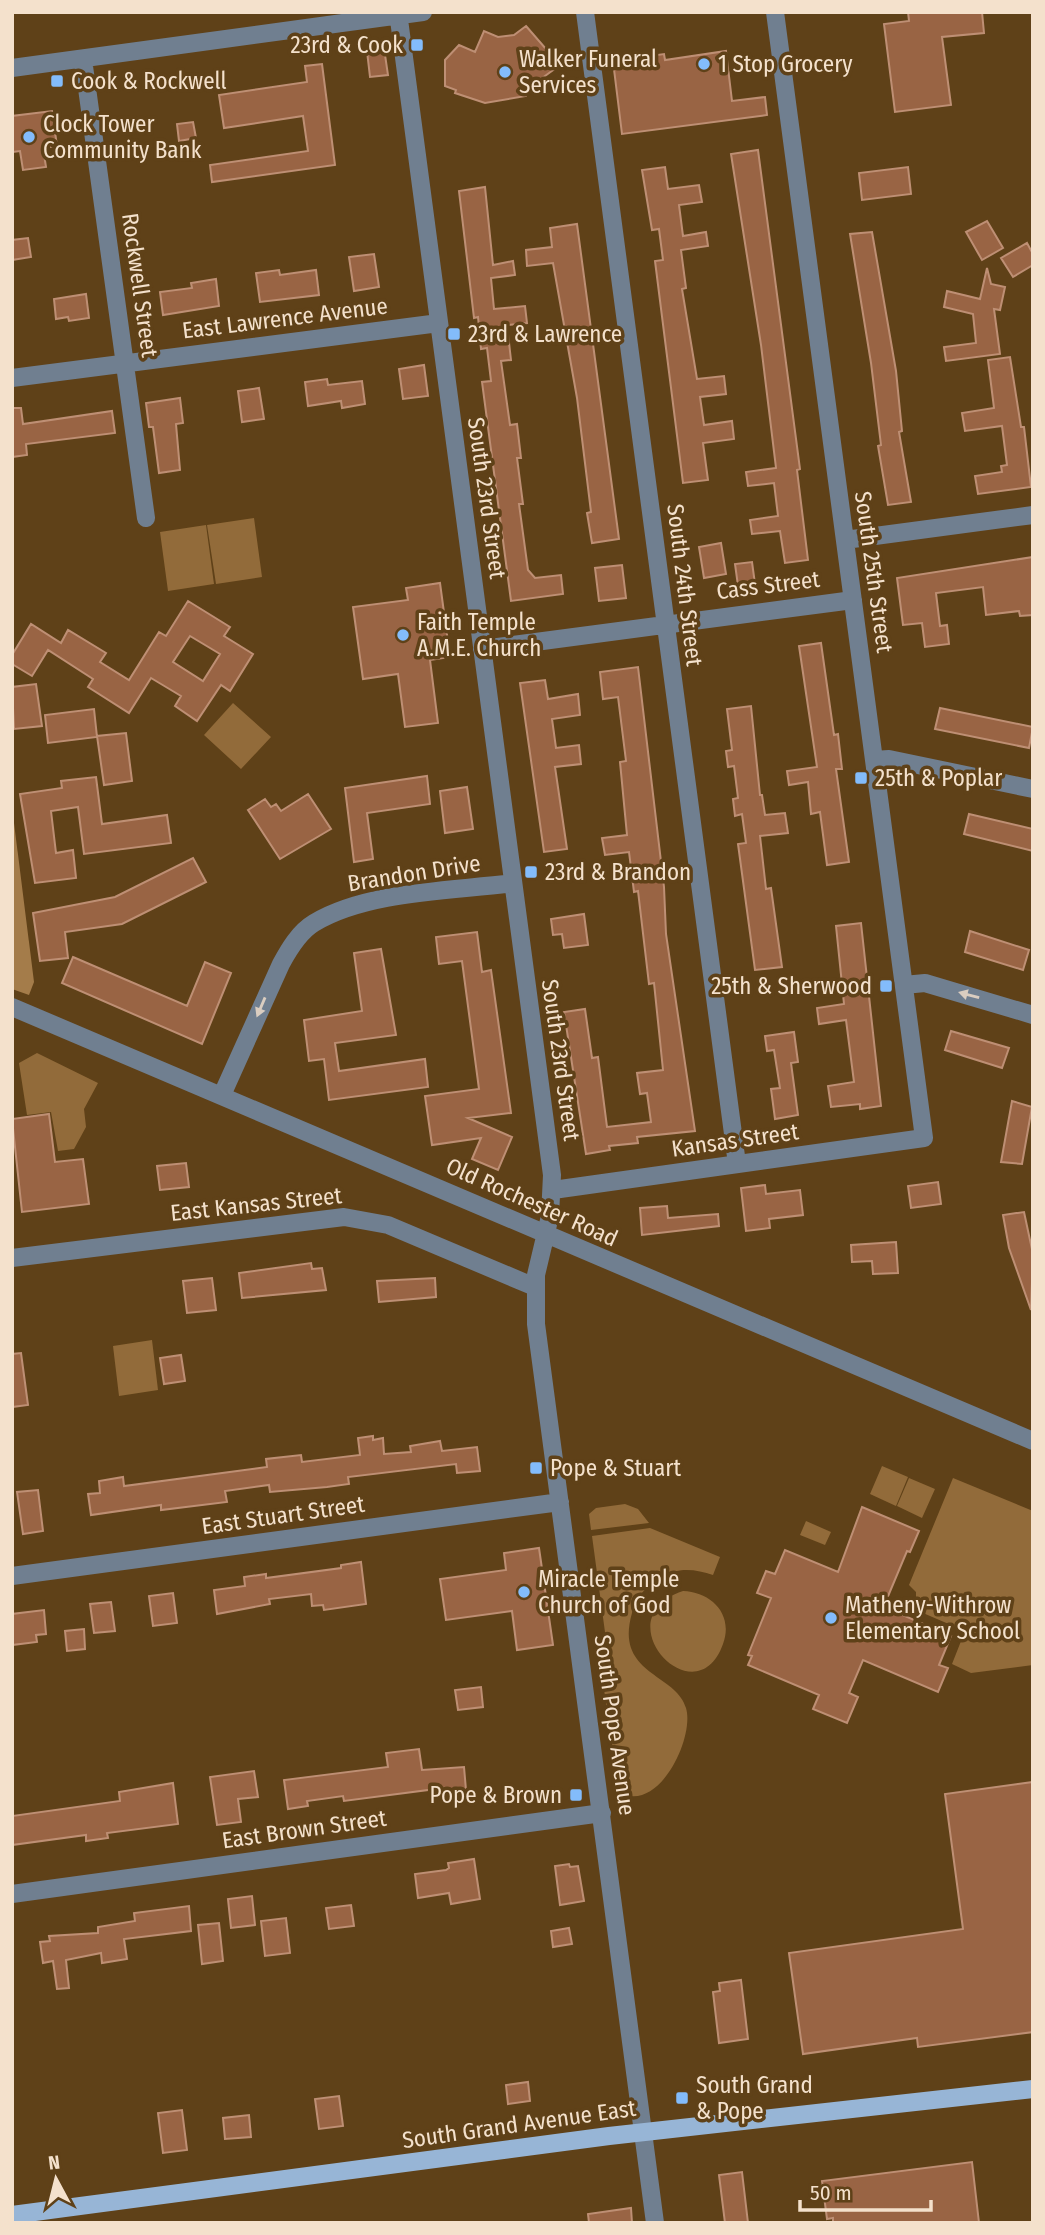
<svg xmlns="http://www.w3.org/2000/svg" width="1045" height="2235" font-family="'Fira Sans Condensed',sans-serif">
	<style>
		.green { fill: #926b3a }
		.forest { fill: #a47c4a }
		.building { fill: #996444; stroke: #be8f74; stroke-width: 2; fill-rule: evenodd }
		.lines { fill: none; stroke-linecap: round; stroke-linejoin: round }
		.minor { stroke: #707f90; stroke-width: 18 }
		.major { stroke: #97b5d6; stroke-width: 18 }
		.oneway { fill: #dacdc0 }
		.poi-dot { fill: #83bcfb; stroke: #5f4118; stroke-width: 2.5 }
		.labels { text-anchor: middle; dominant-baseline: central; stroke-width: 7; stroke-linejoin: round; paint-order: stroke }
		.poi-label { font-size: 23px; fill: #f4e1cc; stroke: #5f4118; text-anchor: start }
		.street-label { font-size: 23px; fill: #f4e1cc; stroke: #5f4118 }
	</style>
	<rect width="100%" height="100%" fill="#5f4118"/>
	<path class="green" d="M254,518L262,577L216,584L207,525Z
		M206,525L214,584L168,591L160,532Z
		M233,703L271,737L241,769L204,735Z
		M37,1053L98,1083L84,1109L86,1127L74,1149L58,1151L51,1112L27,1115L19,1063Z
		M152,1340L158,1390L119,1396L113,1346Z
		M882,1466L908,1477L896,1506L870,1494Z
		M909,1478L935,1489L922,1518L897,1506Z
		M953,1478L1033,1511V1665L971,1673L952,1664L965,1631L916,1610V1592L909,1585Z
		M625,1504L638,1509L649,1523L591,1530L589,1514L596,1508Z
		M806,1521L831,1532L825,1545L800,1535Z
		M650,1528L720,1557L713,1575C696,1569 677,1567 661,1577C647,1585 636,1597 632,1613C614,1675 676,1673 686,1708C695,1738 658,1815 619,1792L599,1655L607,1647L592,1536Z
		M683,1591C711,1592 734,1614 723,1644C696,1720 601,1618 683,1591Z"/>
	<path class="forest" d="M12,807L34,982L29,995L12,989Z"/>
	<path class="building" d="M908,12H982L984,33L942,37L951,105L895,112L884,24L909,21Z
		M526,26L560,65L527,89L526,96L485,103L455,93L456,90L445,86V60L459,45L475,52L484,31L498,37L514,35Z
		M384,48L388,75L370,77L367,51Z
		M726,51L732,101L765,97L767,115L622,134L613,61L664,54L665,60Z
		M322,64L335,165L212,182L210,165L308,151L303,116L224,128L219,95L307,82L305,66Z
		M52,111L57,146L43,148L46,167L23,170L20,151L12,152V116Z
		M193,122L196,138L179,141L177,124Z
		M758,150L800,469L797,470L808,560L785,563L780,531L752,534L750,520L778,516L774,483L748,486L746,472L776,468L761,345L731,154Z
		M665,167L668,189L699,185L702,202L679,205L683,236L706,232L708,246L681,250L686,288L682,289L697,379L724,376L726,394L700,397L704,425L732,421L734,439L703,443L708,480L683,483L655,261L663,260L659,229L652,230L642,170Z
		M908,167L911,194L862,200L859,173Z
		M485,187L493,265L513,261L515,275L491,278L494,309L525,306L527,323L507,325L511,360L501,361L510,425L517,424L521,458H517L523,504H519L528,570L535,578L561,575L563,594L511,601L482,382L491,381L487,348L481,349L478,317L474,318L459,191Z
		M987,221L1003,248L982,260L966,232Z
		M577,224L619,539L592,543L587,513L591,512L577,398L553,263L527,266L526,250L552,247L550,228Z
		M872,232L896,371L902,431L899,432L911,502L888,505L878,446L881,445L871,363L850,234Z
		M28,238L31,257L12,260V240Z
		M1027,243L1033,254V265L1013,277L1001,258Z
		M374,254L379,287L354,291L349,257Z
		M987,268L991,284L1005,287L1000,310L994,309L1000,354L946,361L944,347L976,343L973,314L944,307L947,291L980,299Z
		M279,270L280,275L316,270L319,295L260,302L256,273Z
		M216,279L219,306L163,315L160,292L192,288L191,283Z
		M86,294L89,318L69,321L68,317L56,319L54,299Z
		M1010,357L1021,427H1024L1031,487L978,494L975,476L1002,472L1001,466L1007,465L1002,426L965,431L962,413L994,408L988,360Z
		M424,365L428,396L403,399L399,369Z
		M327,379L328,385L362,381L365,404L342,408L341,401L308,406L305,382Z
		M259,388L264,419L242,422L238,391Z
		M180,398L183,423L176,424L180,470L159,473L153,427H149L146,403Z
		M12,408H21L23,424L112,411L115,433L26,444L27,455L12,457Z
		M721,543L726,574L704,578L699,547Z
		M1033,557V615L1020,616L1019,611L986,615L983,587L936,593L940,626L947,625L949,644L925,647L922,623L903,625L897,578Z
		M752,562L755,584L738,586L735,564Z
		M622,565L626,598L599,601L595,568Z
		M440,583L450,657L430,660L438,723L405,727L398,674L363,679L353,607L408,600L406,588Z
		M188,601L230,627L224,636L253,654L230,691L221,685L197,721L175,706L181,696L151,678L129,713L88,687L93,679L48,650L32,676L12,664V655L31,624L61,643L68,630L106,653L100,662L129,680L159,632L166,636ZM190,636L220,654L203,681L173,662Z
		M821,643L834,735L838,734L842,769H836L849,862L827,865L820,812L811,814L808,782L789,785L787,771L817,767L799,646Z
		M638,667L664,887L666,934L695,1131L637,1137L638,1143L609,1146L610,1150L586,1154L564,1012L585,1009L592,1058L598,1057L607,1127L651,1122L647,1093L640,1094L637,1073L663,1070L654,983L649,984L638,891L634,892L629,852L605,855L602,838L627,835L620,762L626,761L618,697L603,699L600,672Z
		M545,680L548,699L578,694L580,715L552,719L556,748L579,745L581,764L555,767L567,849L544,852L520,683Z
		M36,684L42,726L14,729L12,687Z
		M751,706L760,795H762L765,815L785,813L788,833L760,836L766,889L771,888L782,967L755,970L738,844L746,843L742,814L735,816L733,799L738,798L734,766L728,767L726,751L732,750L727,709Z
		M940,708L1033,727L1029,748L935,729Z
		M94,709L97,737L48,743L45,715Z
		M126,733L132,781L104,785L97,736Z
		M427,776L430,804L367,813L373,859L354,862L345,788Z
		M96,777L102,824L167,815L171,843L84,854L78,807L51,811L56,853L73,850L76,878L35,883L20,794L62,788L61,781Z
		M467,787L473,829L445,833L440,791Z
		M308,794L331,829L280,859L248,810L265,799L271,807L276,804L281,811Z
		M969,814L1033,829V851L964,834Z
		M193,858L206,882L122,924L65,932L68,958L40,961L33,913L115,897Z
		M584,914L588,945L564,948L562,934L553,935L551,919Z
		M861,923L881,1106L860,1109V1104L831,1107L828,1086L854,1082L846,1020L819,1024L817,1008L844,1004L836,926Z
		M970,931L1029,950L1023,970L965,952Z
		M477,932L482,972L491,970L511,1113L468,1118L512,1137L498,1170L472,1159L481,1138L432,1145L425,1096L479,1089L462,961L439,964L436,937Z
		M381,949L396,1035L335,1043L339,1071L425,1059L428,1087L329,1100L324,1059L309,1061L304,1020L362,1011L354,953Z
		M73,957L187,1006L205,962L231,973L202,1044L62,983Z
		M951,1031L1009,1048L1002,1068L945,1050Z
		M794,1032L798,1062L791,1063L798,1115L775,1119L771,1089L780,1088L774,1050L767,1051L765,1036Z
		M1012,1101L1032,1107L1022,1164L1001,1162Z
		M49,1114L55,1162L83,1159L89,1204L22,1212L12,1119Z
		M186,1163L189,1187L160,1190L157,1166Z
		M938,1182L941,1204L911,1208L908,1186Z
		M765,1185L766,1194L800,1190L803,1215L769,1219L770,1228L746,1231L741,1188Z
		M667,1206L668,1218L718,1214L719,1226L642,1235L640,1208Z
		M1024,1212L1033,1254L1031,1310L1009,1248L1003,1215Z
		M896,1242L898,1273L873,1274L872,1261L852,1262L851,1245Z
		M311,1263L312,1269L322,1268L326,1290L242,1298L239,1273Z
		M212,1278L216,1310L187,1313L183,1281Z
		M435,1278L436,1297L379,1302L377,1281Z
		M21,1353L28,1405L12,1407V1354Z
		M181,1355L185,1381L164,1384L160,1358Z
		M373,1436V1440L383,1438L384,1454L411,1452L410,1446L440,1441L442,1451L477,1447L480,1471L457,1473L456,1464L348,1477L349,1484L327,1487L270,1492L269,1485L225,1491L227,1502L161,1510V1505L91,1515L88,1494L100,1493L99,1481L123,1477L124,1486L267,1467L266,1459L301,1455L302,1462L360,1455L358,1438Z
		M38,1490L43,1531L23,1534L17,1492Z
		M862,1507L919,1531L910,1552L907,1551L886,1601L893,1604L891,1610L951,1636L939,1665L948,1668L938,1692L863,1660L849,1693L858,1697L847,1723L813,1709L819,1695L748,1665L752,1656L748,1655L771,1598L757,1593L766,1571L775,1574L785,1550L838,1572Z
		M539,1548L553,1645L517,1650L512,1611L446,1620L440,1579L506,1570L504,1553Z
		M361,1562L366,1604L324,1610L323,1605L312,1606L311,1594L269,1599L270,1604L217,1614L214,1590L245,1586L244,1577L266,1574V1578L341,1568V1565Z
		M173,1593L177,1623L153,1626L149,1596Z
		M111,1602L115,1631L94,1633L90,1604Z
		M44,1610L46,1634L36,1635L37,1642L12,1645V1614Z
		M84,1629L85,1649L67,1651L65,1631Z
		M481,1687L483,1707L458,1710L455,1690Z
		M419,1749L422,1770L464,1767L466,1790L444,1792V1788L344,1801L343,1796L307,1801L308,1806L288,1809L284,1780L388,1767L386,1753Z
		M254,1771L258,1797L238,1799L241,1822L217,1825L210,1777Z
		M1033,1782V2032L918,2047L917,2038L803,2054L789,1953L963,1929L945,1794Z
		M173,1783L178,1824L107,1833L108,1838L86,1841V1835L12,1845V1816L120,1801L119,1792Z
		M474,1859L480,1899L451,1904L449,1893L418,1898L415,1874L446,1870L449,1868L448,1863Z
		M569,1864L570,1867L578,1866L584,1901L560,1905L555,1866Z
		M252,1896L255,1925L231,1928L228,1899Z
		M351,1905L354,1926L329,1929L326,1908Z
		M189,1906L191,1931L124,1939L127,1959L102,1963L101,1953L66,1960L69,1988L57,1989L53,1961L43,1963L40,1942L50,1941L49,1936L98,1933V1927L135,1921L134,1913Z
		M286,1918L290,1953L265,1956L261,1921Z
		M219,1923L223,1961L202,1964L198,1925Z
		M569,1928L572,1944L553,1947L551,1931Z
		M741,1980L748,2039L719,2043L713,1992L720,1991L719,1983Z
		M528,2082L530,2101L508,2104L506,2085Z
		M339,2096L343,2126L319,2129L315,2099Z
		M182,2110L187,2150L163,2153L158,2113Z
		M249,2115L251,2137L225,2139L223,2118Z
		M972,2162L979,2223H833V2218L827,2219L822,2181Z
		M742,2172L748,2223H725L719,2175Z
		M631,2208L632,2223H589L588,2214Z"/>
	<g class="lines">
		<path class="minor" d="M398,12L552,1175L550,1216L536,1275V1324L655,2223
			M585,12L737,1164
			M83,59L146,518
			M12,68L423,12
			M12,378L439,323
			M845,540L1033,515
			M482,649L853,600
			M874,760L889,759L1033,789
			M904,985L925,983L1033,1015
			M12,1007L1033,1441
			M222,1095L281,964C289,949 299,932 314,923C367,891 452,891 513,883
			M553,1190L924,1138L775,12
			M12,1258L344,1217L388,1225L535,1287
			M12,1576L560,1502
			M12,1894L602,1813"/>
		<path class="major" d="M12,2215L609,2136L1033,2089"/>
	</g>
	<defs><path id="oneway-solid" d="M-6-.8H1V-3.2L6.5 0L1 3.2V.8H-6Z" transform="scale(1.75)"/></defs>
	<g class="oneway">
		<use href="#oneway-solid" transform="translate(969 995) rotate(-165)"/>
		<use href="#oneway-solid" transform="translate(261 1007) rotate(113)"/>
	</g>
	<g class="poi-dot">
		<rect x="410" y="38" width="14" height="14" rx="3.5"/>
		<circle cx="704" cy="64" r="7"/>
		<circle cx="505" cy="72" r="7"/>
		<rect x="50" y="74" width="14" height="14" rx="3.5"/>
		<circle cx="29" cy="137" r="7"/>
		<rect x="447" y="327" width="14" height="14" rx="3.5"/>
		<circle cx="403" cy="635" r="7"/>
		<rect x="854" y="771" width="14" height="14" rx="3.5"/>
		<rect x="524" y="865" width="14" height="14" rx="3.5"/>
		<rect x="879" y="979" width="14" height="14" rx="3.5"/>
		<rect x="529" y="1461" width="14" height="14" rx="3.5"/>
		<circle cx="524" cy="1592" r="7"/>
		<circle cx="831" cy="1618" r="7"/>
		<rect x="569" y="1788" width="14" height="14" rx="3.5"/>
		<rect x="675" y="2091" width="14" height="14" rx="3.5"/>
	</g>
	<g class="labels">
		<g class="poi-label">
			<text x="403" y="45" text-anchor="end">23rd &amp; Cook</text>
			<text x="519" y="59">Walker Funeral<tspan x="519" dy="26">Services</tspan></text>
			<text x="718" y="64">1 Stop Grocery</text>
			<text x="71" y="81">Cook &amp; Rockwell</text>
			<text x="43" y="124">Clock Tower<tspan x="43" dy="26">Community Bank</tspan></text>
			<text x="468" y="334">23rd &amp; Lawrence</text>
			<text x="417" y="622">Faith Temple<tspan x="417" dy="26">A.M.E. Church</tspan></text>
			<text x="875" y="778">25th &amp; Poplar</text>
			<text x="545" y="872">23rd &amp; Brandon</text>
			<text x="872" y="986" text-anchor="end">25th &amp; Sherwood</text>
			<text x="550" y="1468">Pope &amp; Stuart</text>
			<text x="538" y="1579">Miracle Temple<tspan x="538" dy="26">Church of God</tspan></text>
			<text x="845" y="1605">Matheny-Withrow<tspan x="845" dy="26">Elementary School</tspan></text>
			<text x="562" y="1795" text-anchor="end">Pope &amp; Brown</text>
			<text x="696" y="2085">South Grand<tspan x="696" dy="26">&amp; Pope</tspan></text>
		</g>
		<g class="street-label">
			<text transform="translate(140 285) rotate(82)">Rockwell Street</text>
			<text transform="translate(285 318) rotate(-7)">East Lawrence Avenue</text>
			<text transform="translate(487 498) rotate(82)">South 23rd Street</text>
			<text transform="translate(874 572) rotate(82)">South 25th Street</text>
			<text transform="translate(685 585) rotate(83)">South 24th Street</text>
			<text transform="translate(768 585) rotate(-7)">Cass Street</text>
			<text transform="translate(414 873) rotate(-9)">Brandon Drive</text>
			<text transform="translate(561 1060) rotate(82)">South 23rd Street</text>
			<text transform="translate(735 1140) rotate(-8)">Kansas Street</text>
			<text transform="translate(532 1202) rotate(24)">Old Rochester Road</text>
			<text transform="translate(256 1204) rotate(-6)">East Kansas Street</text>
			<text transform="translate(283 1515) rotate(-8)">East Stuart Street</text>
			<text transform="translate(615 1725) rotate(82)">South Pope Avenue</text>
			<text transform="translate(304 1829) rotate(-8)">East Brown Street</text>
			<text transform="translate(519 2124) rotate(-8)">South Grand Avenue East</text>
		</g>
	</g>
	<rect width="1045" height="2235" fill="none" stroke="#f4e1cc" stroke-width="28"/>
	<g transform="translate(56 2179) rotate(353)" stroke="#5f4118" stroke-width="5" paint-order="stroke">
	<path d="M0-5L12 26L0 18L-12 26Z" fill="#f4e1cc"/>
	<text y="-10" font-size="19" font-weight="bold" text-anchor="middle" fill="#f4e1cc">N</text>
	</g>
	<path d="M800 2200v10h131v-10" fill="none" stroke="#f4e1cc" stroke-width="3.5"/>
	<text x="810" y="2200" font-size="21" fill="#f4e1cc" stroke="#5f4118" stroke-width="5" paint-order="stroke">50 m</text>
</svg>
